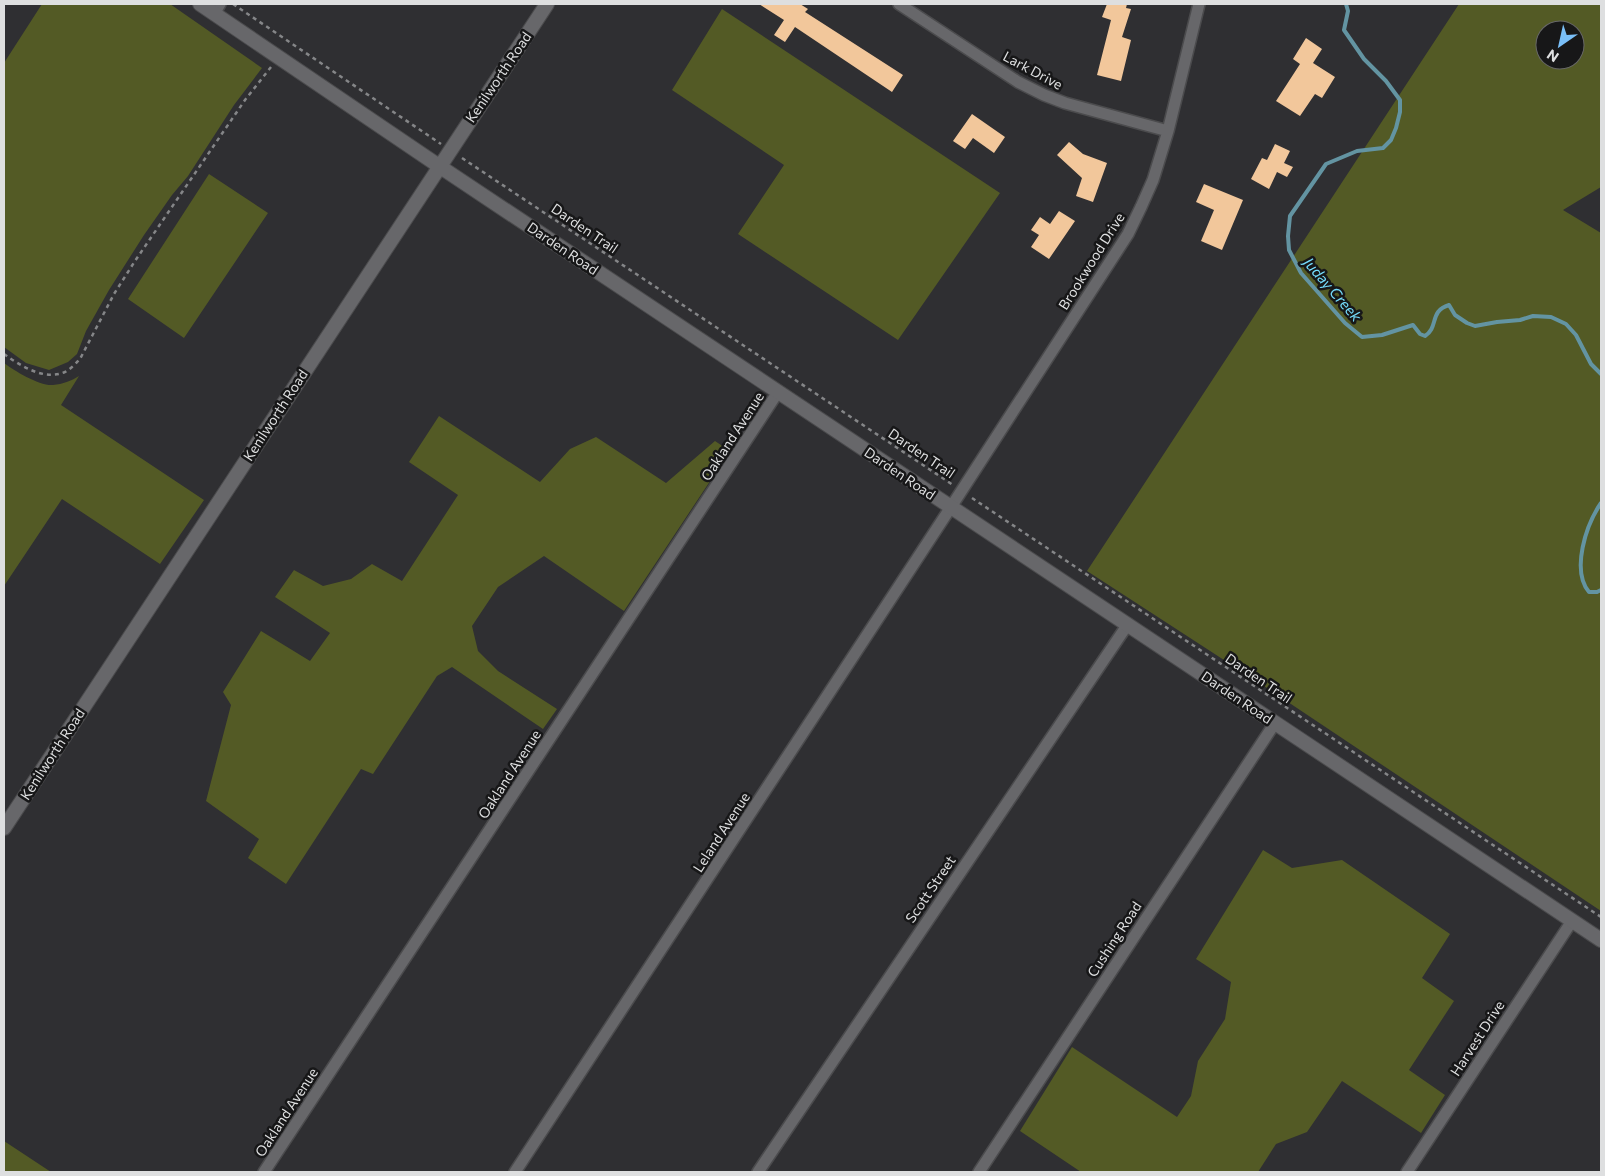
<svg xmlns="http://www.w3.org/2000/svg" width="1605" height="1176" font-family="Commissioner,sans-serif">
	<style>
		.forest { fill: #535a25; fill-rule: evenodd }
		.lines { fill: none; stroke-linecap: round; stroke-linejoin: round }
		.stream { stroke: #6394a2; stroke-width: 4 }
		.building { fill: #f2c79b }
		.minor-casing { stroke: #4b4b4d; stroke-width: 14 }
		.tertiary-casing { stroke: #4b4b4d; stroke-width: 16 }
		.path { stroke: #858688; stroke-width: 2.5; stroke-dasharray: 4 4; stroke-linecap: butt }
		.minor { stroke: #67676a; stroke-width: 11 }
		.tertiary { stroke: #67676a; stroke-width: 14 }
		.labels { text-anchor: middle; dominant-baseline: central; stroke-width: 5; stroke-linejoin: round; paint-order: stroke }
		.street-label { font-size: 14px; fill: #dedfe0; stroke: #171718 }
		.water-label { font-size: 15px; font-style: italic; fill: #74dbfb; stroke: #171718 }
	</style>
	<rect width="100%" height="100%" fill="#2f2f32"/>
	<path class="forest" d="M42,4H170L262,68L234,105L188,176L172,195L144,235L109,290L86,331L77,354L68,362L49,370L26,363L4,347V63Z
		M1459,4H1601V187L1563,210L1601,233V911L1264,686L1087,571ZM1545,30H1575V60H1545Z
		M722,9L1000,193L898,340L738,234L784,165L672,90Z
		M209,174L268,213L184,338L128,299Z
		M4,363C15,371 39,386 53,385C63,384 71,381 79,376L61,405L204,500L160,564L62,499L4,586Z
		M439,416L540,482L570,449L596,437L666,483L715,441L730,451L624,611L544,556L498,587L472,626L478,651L498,671L557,709L543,729L452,667L437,676L373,774L361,769L286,884L248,858L259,839L206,801L231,705L223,692L261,631L310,661L330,633L275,597L294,570L323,586L351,579L372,564L402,581L458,495L409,462Z
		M1263,850L1292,868L1342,860L1450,934L1422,978L1454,1001L1409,1070L1445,1095L1421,1133L1342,1081L1307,1132L1276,1144L1258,1172H1081L1020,1131L1072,1047L1177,1117L1191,1096L1198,1061L1225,1019L1231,982L1196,959Z
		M4,1141L51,1172H4Z"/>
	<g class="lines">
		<path class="stream" d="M1346,4L1348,11L1344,30L1364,59L1386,81L1400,100V112L1396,128L1391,140L1383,148L1357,151L1326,164L1290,216L1288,236L1289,250L1301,273L1345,323L1362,337L1382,335L1413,325L1420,334L1425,336C1439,327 1429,311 1449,305L1455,315L1467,323L1475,326L1497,322L1520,320L1533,316L1551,317L1566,324L1576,335L1591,364L1601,374
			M1601,503C1586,525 1571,570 1589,592H1597L1601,590"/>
	</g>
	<path class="building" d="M759,4H800L808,9L805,12L903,75L892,92L795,27L785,42L774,35L784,20Z
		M1107,4H1127L1126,8L1131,9L1122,37L1131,40L1121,81L1097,75L1111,20L1102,17Z
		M1306,38L1322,49L1313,63L1335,77L1322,98L1315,94L1300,116L1276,101L1300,64L1293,59Z
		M972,114L1005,137L994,153L973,138L965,149L953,141Z
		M1069,142L1083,154L1107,163L1093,202L1076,196L1082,178L1057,155Z
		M1275,144L1290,151L1284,163L1293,167L1287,177L1277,172L1269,189L1251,179L1262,158L1267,160Z
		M1204,184L1243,200L1222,250L1201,241L1214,210L1196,202Z
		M1059,211L1075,221L1049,259L1031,247L1039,235L1031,230L1040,217L1050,224Z"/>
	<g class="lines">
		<defs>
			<path id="minor" d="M899,4L1018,82L1044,95L1065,103L1168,131
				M214,14L220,4
				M264,1172L778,392
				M515,1172L951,507L1128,234L1141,207L1153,180L1168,131L1199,4
				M758,1172L1128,624
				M979,1172L1275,723
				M1407,1172L1572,921"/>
			<path id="tertiary" d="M200,4L439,166L1601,940
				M4,828L547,4"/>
		</defs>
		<use href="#minor" class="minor-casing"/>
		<use href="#tertiary" class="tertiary-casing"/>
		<path class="path" d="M233,4L441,144
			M462,158L953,485
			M4,354C21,366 44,381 65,372C71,369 76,363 80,359L114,294L135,261L245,100L271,67
			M972,498L1601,917"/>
		<use href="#minor" class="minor"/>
		<use href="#tertiary" class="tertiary"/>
	</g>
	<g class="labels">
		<g class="street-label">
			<text transform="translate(1033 70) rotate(28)">Lark Drive</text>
			<text transform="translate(498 77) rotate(-56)">Kenilworth Road</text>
			<text transform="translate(585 228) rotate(34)">Darden Trail</text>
			<text transform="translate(563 248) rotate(34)">Darden Road</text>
			<text transform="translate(1091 261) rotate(-58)">Brookwood Drive</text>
			<text transform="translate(275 415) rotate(-57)">Kenilworth Road</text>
			<text transform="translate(732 436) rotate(-57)">Oakland Avenue</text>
			<text transform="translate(922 453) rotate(34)">Darden Trail</text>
			<text transform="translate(900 473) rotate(34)">Darden Road</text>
			<text transform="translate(1259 678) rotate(34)">Darden Trail</text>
			<text transform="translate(1237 697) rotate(34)">Darden Road</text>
			<text transform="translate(52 754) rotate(-57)">Kenilworth Road</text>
			<text transform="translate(509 774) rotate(-57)">Oakland Avenue</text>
			<text transform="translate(721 832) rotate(-57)">Leland Avenue</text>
			<text transform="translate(930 889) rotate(-56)">Scott Street</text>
			<text transform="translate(1114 939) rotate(-57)">Cushing Road</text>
			<text transform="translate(1477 1038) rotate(-57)">Harvest Drive</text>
			<text transform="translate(286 1112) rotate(-57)">Oakland Avenue</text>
		</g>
		<g class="water-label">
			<text transform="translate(1333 289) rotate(49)">Juday Creek</text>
		</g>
	</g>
	<rect width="1605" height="1176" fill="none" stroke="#dedfe0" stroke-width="10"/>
	<g transform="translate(1560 45) rotate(214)"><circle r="24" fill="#171718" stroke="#676768"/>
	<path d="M0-4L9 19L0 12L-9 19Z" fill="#7abff8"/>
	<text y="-8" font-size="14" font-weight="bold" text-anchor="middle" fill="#dedfe0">N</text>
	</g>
</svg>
